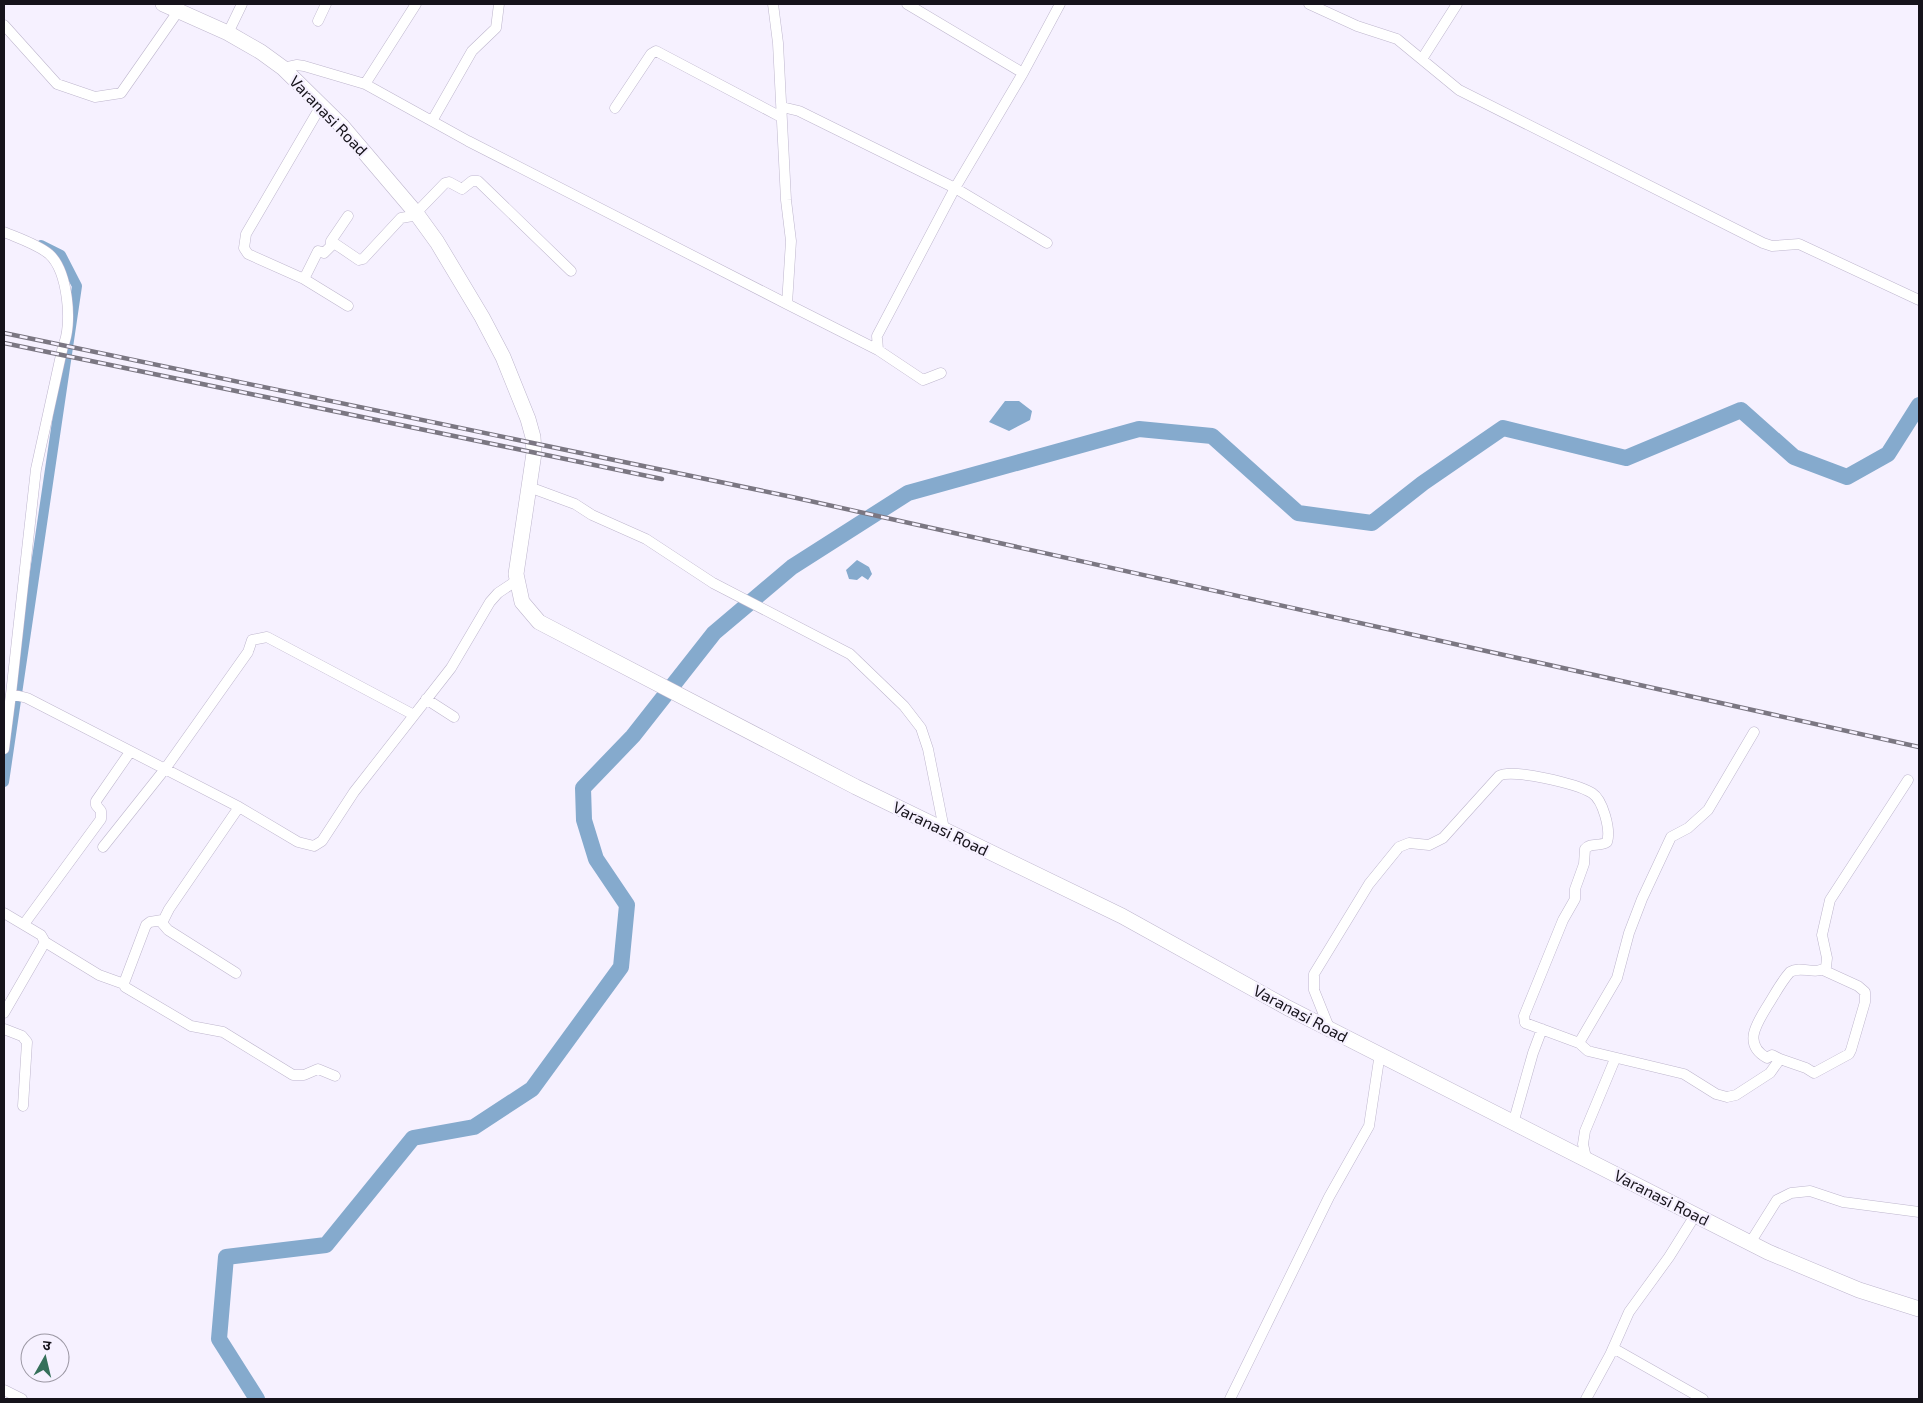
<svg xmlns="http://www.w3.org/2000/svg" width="1923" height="1403" font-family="'Exo 2','Noto Sans Devanagari',sans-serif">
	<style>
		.water { fill: #85aacd }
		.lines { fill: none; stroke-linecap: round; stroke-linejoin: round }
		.canal { stroke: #85aacd; stroke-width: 10 }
		.river { stroke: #85aacd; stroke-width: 16 }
		.minor-casing { stroke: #beb6cd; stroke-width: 11 }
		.highway-casing { stroke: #beb6cd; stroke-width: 16 }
		.minor { stroke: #fff; stroke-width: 10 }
		.highway { stroke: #fff; stroke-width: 15 }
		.rail-casing { stroke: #7b7782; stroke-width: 4.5 }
		.rail { stroke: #f6f1ff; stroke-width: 2.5; stroke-dasharray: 8; stroke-linecap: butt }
		.labels { text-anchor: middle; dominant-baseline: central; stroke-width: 4.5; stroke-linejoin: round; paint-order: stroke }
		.street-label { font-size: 16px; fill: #16131b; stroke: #f6f1ff }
	</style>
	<rect width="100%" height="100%" fill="#f6f1ff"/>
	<path class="water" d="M1005,401H1019L1032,411L1030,420L1009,431L989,422Z
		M857,560L869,567L872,574L868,580L862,576L857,580L849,579L846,570Z"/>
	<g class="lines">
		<path class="canal" d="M4,782L77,286L61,255L41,245"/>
		<path class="river" d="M257,1399L219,1339L226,1257L326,1245L413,1138L474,1127L532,1089L621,967L627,905L596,859L584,820L583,788L633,736L714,633L792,567L908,493L1139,429L1212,436L1298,513L1372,523L1423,483L1503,428L1626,458L1741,410L1794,457L1847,477L1888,454L1919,405"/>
		<defs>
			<path id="minor" d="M907,4L1023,73
				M1309,4L1357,26L1397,39L1459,90L1763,243L1772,246L1799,244L1919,300
				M318,21L326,4
				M4,25L57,84L95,97L121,93L179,10
				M228,33L242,4
				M1422,59L1457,4
				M283,68L297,65L304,66L365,84L468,141L787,304L791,241L786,200L778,43L773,4
				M365,84L416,4
				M322,104L246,234L244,248L248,254L304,279L348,306
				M782,107L799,111L955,188L1047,243
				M615,108L651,54L656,51L781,117
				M432,121L472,51L496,28L499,4
				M416,213L445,183L449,182L462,189L472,181H478L571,271
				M4,232C18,238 37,244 49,254C68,271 73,325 63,346L36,469L11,694
				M331,241L359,260L363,259L401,218L418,215
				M304,279L318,251L324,253L331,246V241L348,216
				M787,304L878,350L877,336L955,188L1023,73L1060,4
				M878,350L923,380L941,373
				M529,487L575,504L592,515L646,539L713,583L850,654L904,706L921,728L928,749L944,829
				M249,649L252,640L267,637L414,715
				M426,699L454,717
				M4,749L11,694L27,698L239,807L298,842L314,846L322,841L354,792L451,668L490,602L498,593L516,581
				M103,847L165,769L248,652
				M4,913L41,935L45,942L4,1013
				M162,920L150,922L146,925L124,983L125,987L191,1026L223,1032L293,1075H304L318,1069L335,1076
				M24,924L101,819V811L96,805V801L130,752
				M45,942L99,975L124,984
				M236,973L168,930L162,923L169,909L239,807
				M4,1029L22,1036L27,1042L23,1106
				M1330,1030L1314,990V974L1369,884L1399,847L1409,843L1429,845L1443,838L1499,776C1512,768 1577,784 1592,793C1603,800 1611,830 1607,842C1600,847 1590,842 1585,849L1584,864L1575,889V899L1563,920L1524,1016L1525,1023L1579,1043L1588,1051L1684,1074L1716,1094L1727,1097L1736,1095L1770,1073L1780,1059L1772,1055L1767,1058C1742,1044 1757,1023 1768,1005C1775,994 1781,982 1790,972C1801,965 1816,976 1826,967L1827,958L1822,935L1830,900L1908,780
				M1579,1043L1617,978L1629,933L1642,899L1671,837L1688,828L1708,810L1754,732
				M1780,1059L1806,1068L1814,1073L1849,1054L1851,1050L1865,1002V992L1858,986L1823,970
				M1514,1120L1533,1053L1542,1029
				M1586,1158L1583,1144L1585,1131L1615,1059
				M1750,1243L1777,1200L1791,1193L1810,1191L1843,1202L1919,1212
				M1613,1348L1703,1399
				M4,1390L22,1399
				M1230,1399L1329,1197L1369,1126L1380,1053
				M1586,1399L1610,1355L1629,1312L1669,1257L1696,1214"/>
			<path id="highway" d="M163,4L228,33L261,52L283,68L342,126L416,213L437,242L482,317L503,357L528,419L533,437L534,453L516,574L522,602L539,622L856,787L1122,916L1288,1008L1768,1252L1859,1290L1919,1309"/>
		</defs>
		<use href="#minor" class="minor-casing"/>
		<use href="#highway" class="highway-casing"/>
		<use href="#minor" class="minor"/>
		<use href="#highway" class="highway"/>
		<defs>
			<path id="rail" d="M4,333L792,497L1919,747
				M4,343L662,479"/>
		</defs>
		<use href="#rail" class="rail-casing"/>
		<use href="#rail" class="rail"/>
	</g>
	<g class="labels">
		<g class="street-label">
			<text transform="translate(329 115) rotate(46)">Varanasi Road</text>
			<text transform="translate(941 828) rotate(26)">Varanasi Road</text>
			<text transform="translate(1301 1013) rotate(28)">Varanasi Road</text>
			<text transform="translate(1662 1197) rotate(27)">Varanasi Road</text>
		</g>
	</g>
	<rect width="1923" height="1403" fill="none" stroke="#16131b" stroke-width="10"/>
	<g transform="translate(45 1358) rotate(8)"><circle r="24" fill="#f6f1ff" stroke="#9c98a4"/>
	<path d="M0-4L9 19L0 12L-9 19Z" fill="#35705a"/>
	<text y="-8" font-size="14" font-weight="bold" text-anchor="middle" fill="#16131b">उ</text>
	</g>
</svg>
